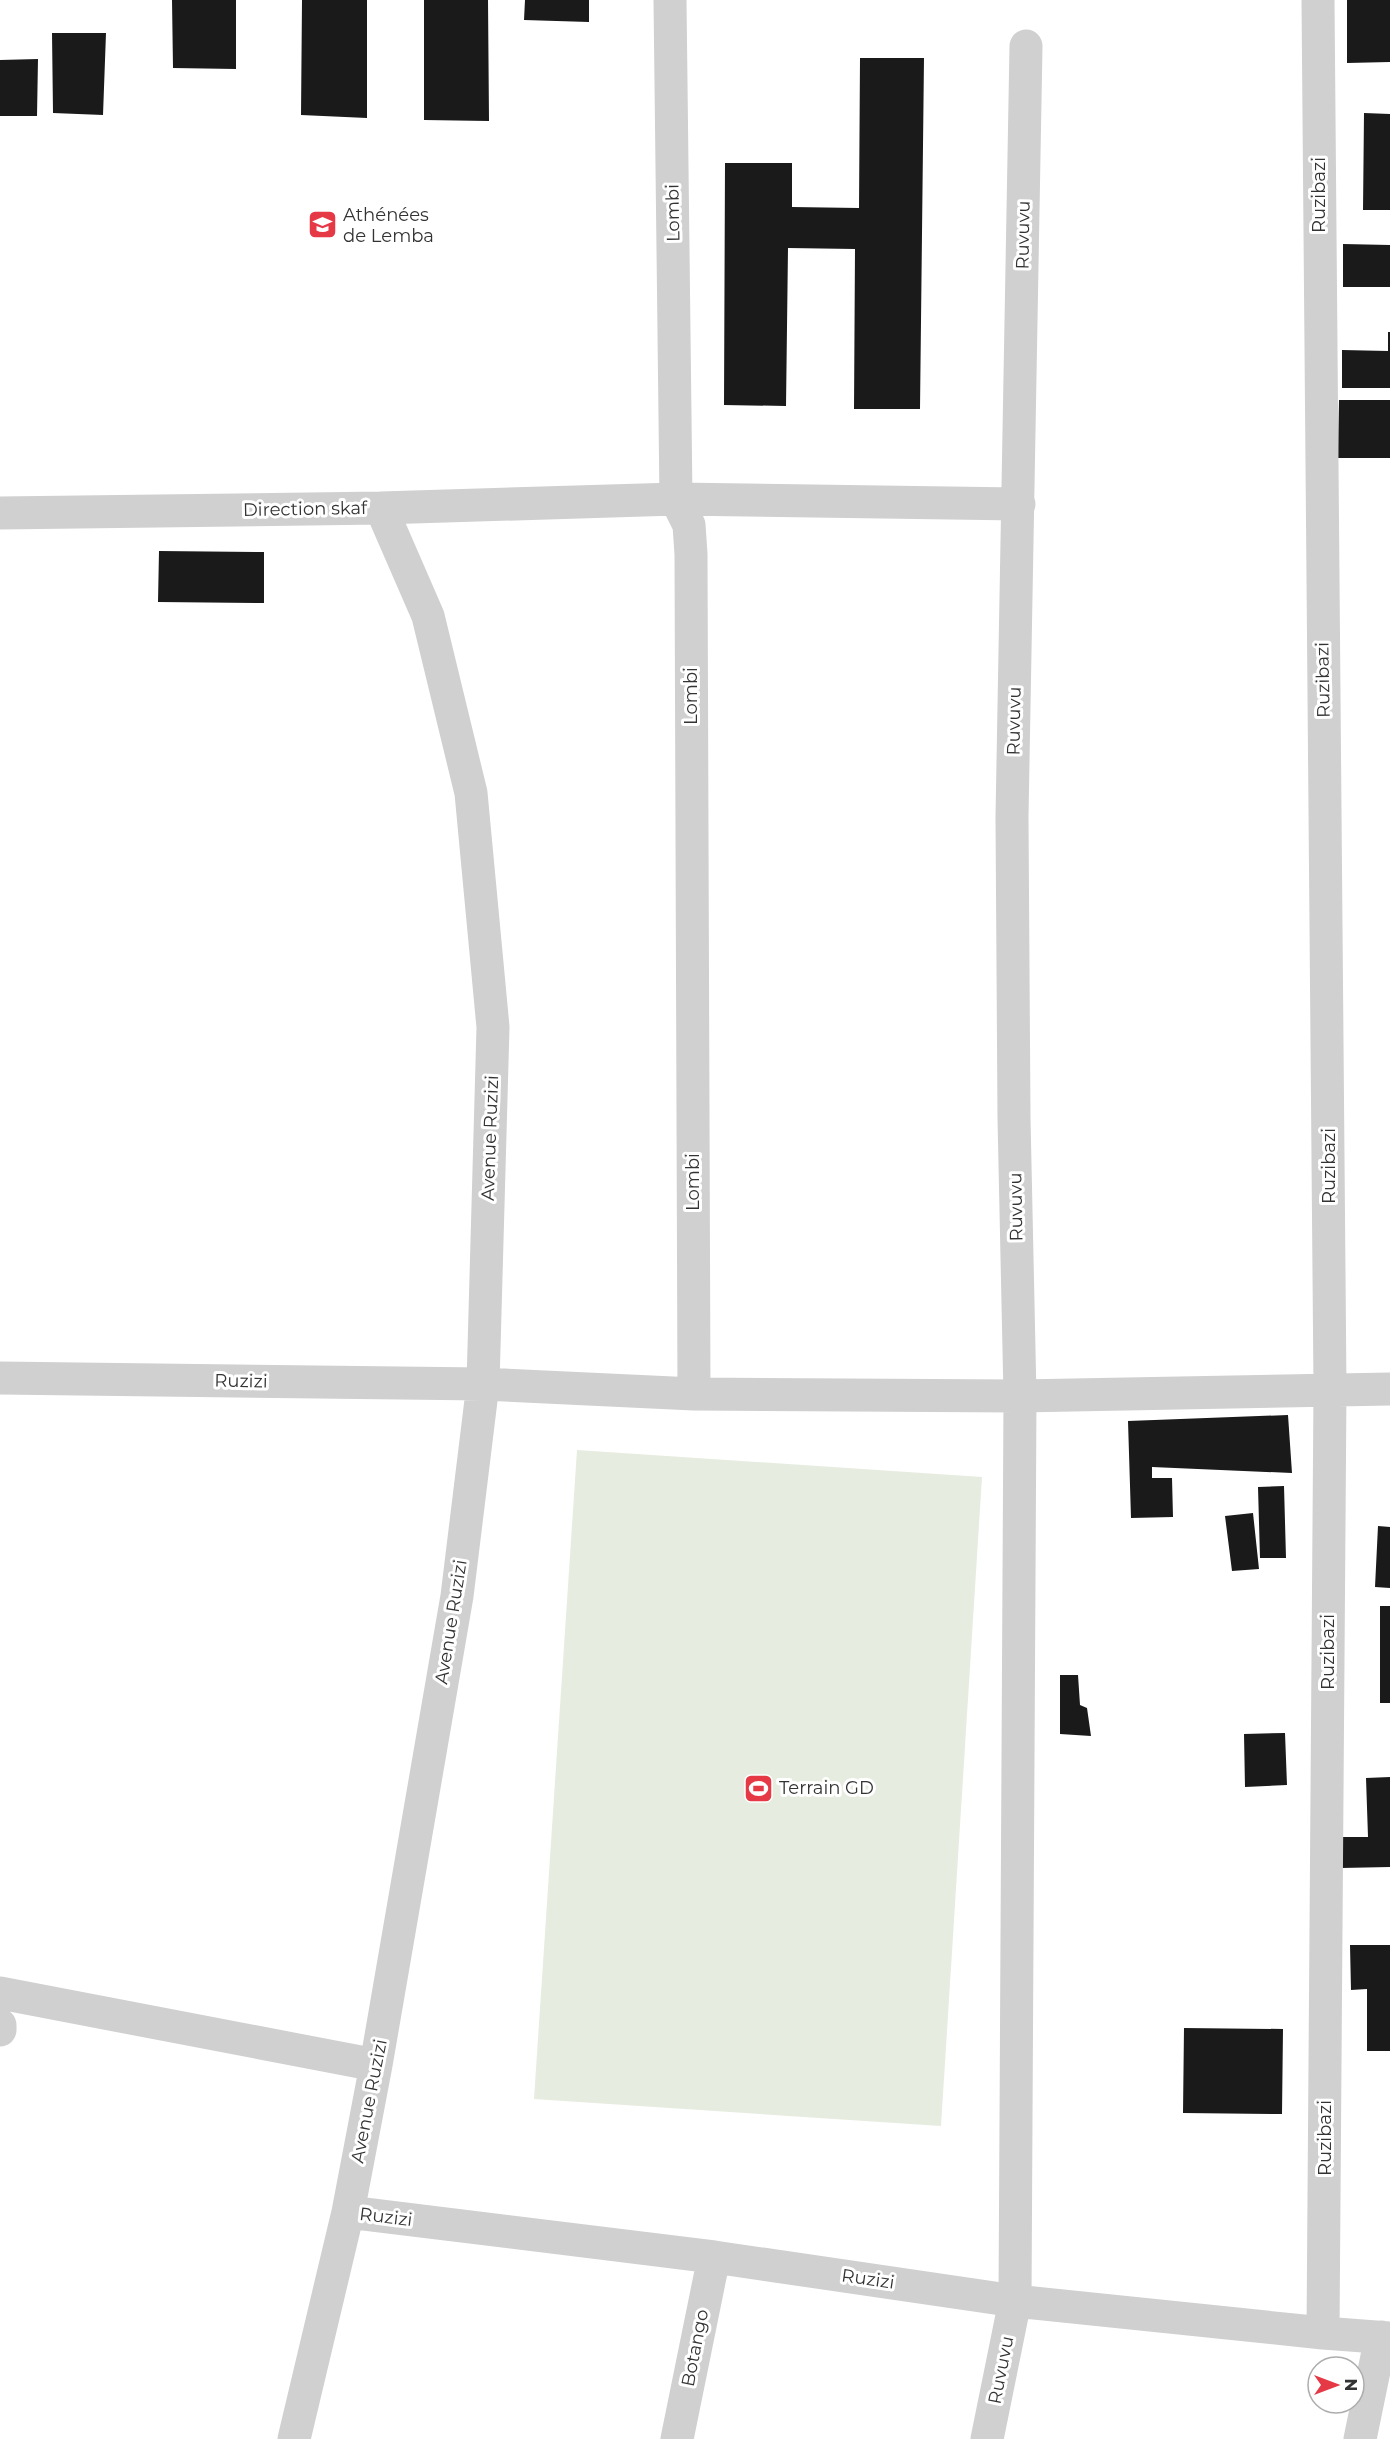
<svg xmlns="http://www.w3.org/2000/svg" width="1390" height="2439" font-family="Montserrat,sans-serif">
	<style>
		.green { fill: #e6ecdf }
		.building { fill: #1a1a1a }
		.lines { fill: none; stroke-linecap: round; stroke-linejoin: round }
		.street { stroke: #d0d0d0; stroke-width: 33 }
		.labels { text-anchor: middle; dominant-baseline: central; stroke-width: 6; stroke-linejoin: round; paint-order: stroke }
		.street-label { font-size: 18px; fill: #333; stroke: #fff }
		.poi-label { font-size: 18px; fill: #333; stroke: #fff; text-anchor: start }
	</style>
	<rect width="100%" height="100%" fill="#fff"/>
	<path class="green" d="M577,1450L982,1477L941,2126L534,2099Z"/>
	<path class="building" d="M172,0H236V69L173,68Z
		M302,0H367V118L301,115Z
		M424,0H488L489,121L424,120Z
		M525,0H589V22L524,20Z
		M1347,0H1390V62L1347,63Z
		M52,33H106L103,115L53,113Z
		M860,58H924L920,409H854L855,249L788,248L786,406L724,405L725,163H792V207L859,208Z
		M38,59L37,116H0V60Z
		M1364,113L1390,114V210H1363Z
		M1343,244L1390,245V287H1343Z
		M1388,332H1390V388H1342V350L1388,351Z
		M1339,400H1390V458H1338Z
		M159,551L264,552V603L158,602Z
		M1288,1415L1292,1473L1152,1467V1478H1172L1173,1517L1131,1518L1128,1421Z
		M1284,1486L1286,1558H1260L1258,1487Z
		M1253,1513L1259,1569L1232,1571L1225,1516Z
		M1378,1526L1390,1527V1588L1375,1587Z
		M1380,1606H1390V1703H1380Z
		M1060,1675H1078L1080,1705L1087,1708L1091,1736L1060,1734Z
		M1285,1733L1287,1785L1245,1787L1244,1734Z
		M1390,1777V1867L1341,1868L1340,1837H1368L1366,1778Z
		M1350,1945H1390V2051H1367V1989L1351,1990Z
		M1184,2028L1283,2029L1282,2114L1183,2113Z"/>
	<g class="lines">
		<path class="street" d="M670,0L676,499L689,525L691,554L694,1394
			M1318,0L1330,1389L1323,2333
			M381,508L676,499L1019,504
			M0,513L381,508L428,616L471,793L493,1027L483,1384L457,1596L376,2065L348,2212L294,2439
			M0,1378L483,1384L694,1394L1020,1396L1390,1389
			M0,1993L376,2065
			M0,2025V2030
			M348,2212L714,2257L1015,2301L1323,2333L1390,2338
			M677,2439L714,2257
			M987,2439L1015,2301L1020,1396L1014,1118L1012,817L1026,46
			M1360,2439L1381,2337"/>
	</g>
	<defs>
		<symbol id="school-square" viewBox="-11 -11 22 22"><rect x="-9" y="-9" width="18" height="18" rx="4" fill="#e63946" stroke="#fff"/><path d="M0-5L7-2L0 1L-7-2ZM-4 1L0 2.5L4 1V4Q0 6-4 4Z" fill="#fff"/></symbol>
		<symbol id="stadium-square" viewBox="-11 -11 22 22"><rect x="-9" y="-9" width="18" height="18" rx="4" fill="#e63946" stroke="#fff"/><path d="M0-5a6.5 5 0 1 0 0 10a6.5 5 0 1 0 0-10ZM-3.5-1.8h7v3.6h-7Z" fill="#fff"/></symbol>
	</defs>
	<g fill-rule="evenodd">
		<use href="#school-square" x="306" y="208" width="33" height="33"/>
		<use href="#stadium-square" x="742" y="1772" width="33" height="33"/>
	</g>
	<g class="labels">
		<g class="street-label">
			<text transform="translate(1319 195) rotate(-90)">Ruzibazi</text>
			<text transform="translate(673 213) rotate(-91)">Lombi</text>
			<text transform="translate(1023 235) rotate(-89)">Ruvuvu</text>
			<text transform="translate(305 509) rotate(-1)">Direction skaf</text>
			<text transform="translate(1323 680) rotate(-91)">Ruzibazi</text>
			<text transform="translate(691 696) rotate(-90)">Lombi</text>
			<text transform="translate(1014 721) rotate(-89)">Ruvuvu</text>
			<text transform="translate(490 1138) rotate(-88)">Avenue Ruzizi</text>
			<text transform="translate(1329 1166) rotate(-90)">Ruzibazi</text>
			<text transform="translate(693 1182) rotate(-90)">Lombi</text>
			<text transform="translate(1016 1207) rotate(-91)">Ruvuvu</text>
			<text transform="translate(241 1381) rotate(1)">Ruzizi</text>
			<text transform="translate(451 1622) rotate(-81)">Avenue Ruzizi</text>
			<text transform="translate(1328 1652) rotate(-90)">Ruzibazi</text>
			<text transform="translate(369 2101) rotate(-79)">Avenue Ruzizi</text>
			<text transform="translate(1325 2138) rotate(-90)">Ruzibazi</text>
			<text transform="translate(386 2217) rotate(7)">Ruzizi</text>
			<text transform="translate(868 2279) rotate(8)">Ruzizi</text>
			<text transform="translate(695 2348) rotate(-79)">Botango</text>
			<text transform="translate(1001 2370) rotate(-79)">Ruvuvu</text>
		</g>
		<g class="poi-label">
			<text x="343" y="215">Athénées<tspan x="343" dy="21">de Lemba</tspan></text>
			<text x="779" y="1788">Terrain GD</text>
		</g>
	</g>
	<g transform="translate(1336 2385) rotate(90)"><circle r="28" fill="#ffffff" stroke="#adadad" stroke-width="1.5"/>
	<path d="M0-4.5L10 22L0 15L-10 22Z" fill="#e63946"/>
	<text y="-9" font-size="16" font-weight="bold" text-anchor="middle" fill="#333333">N</text>
	</g>
</svg>
